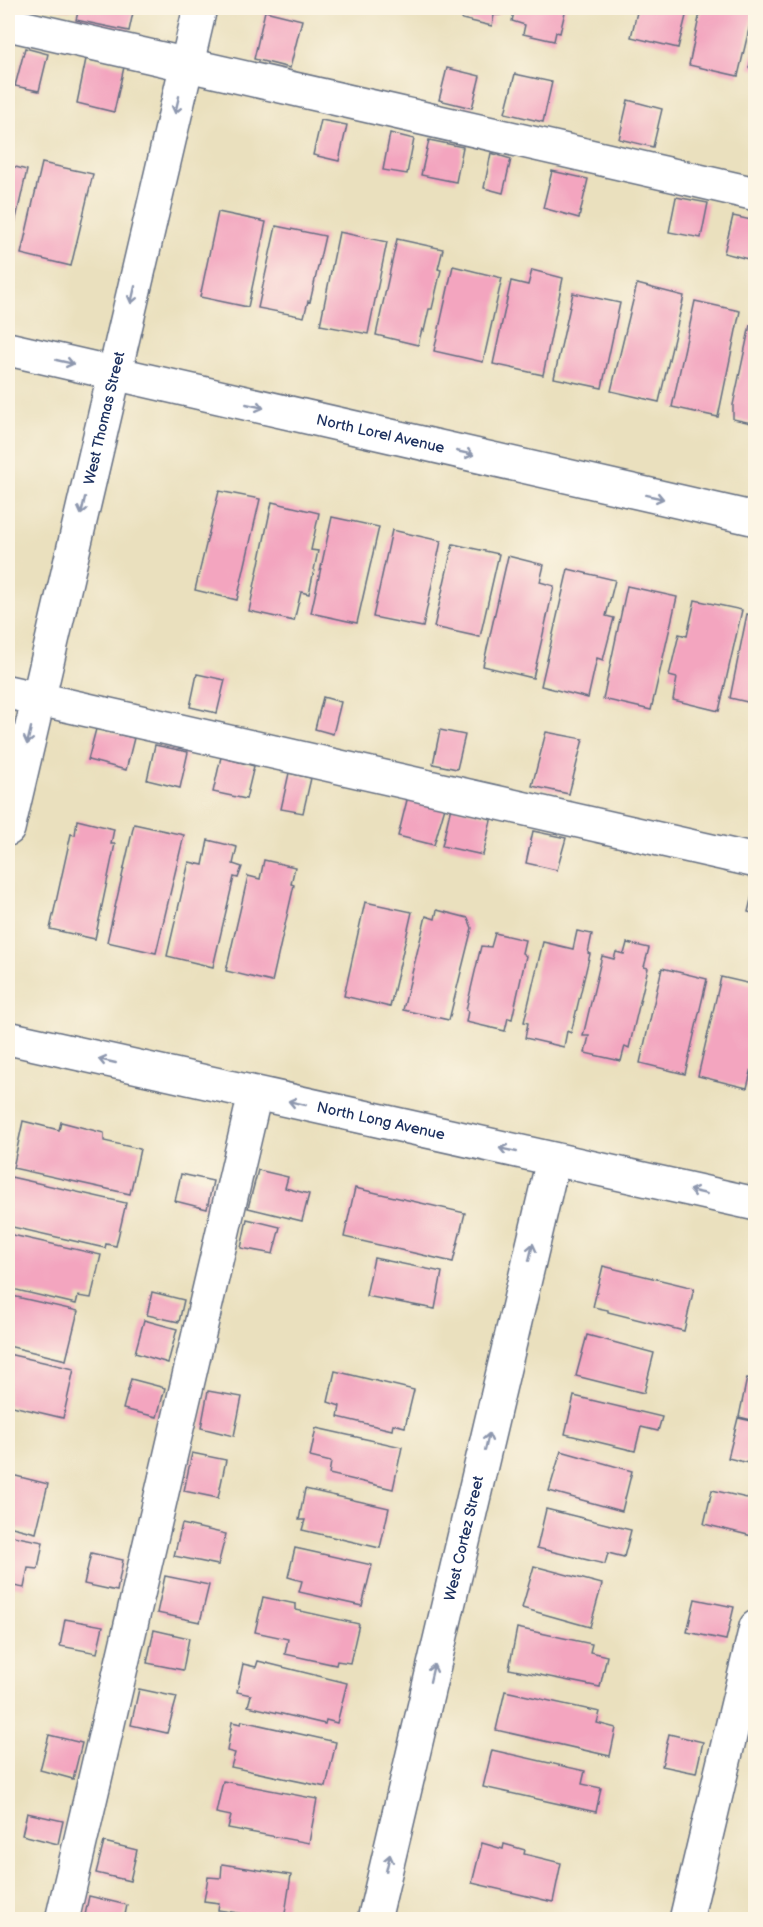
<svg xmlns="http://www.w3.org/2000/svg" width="763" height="1927" font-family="'Balsamiq Sans',sans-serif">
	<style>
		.building { fill: #f3a5bf }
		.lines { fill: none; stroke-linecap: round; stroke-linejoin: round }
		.minor-casing { stroke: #636d80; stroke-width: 36 }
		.minor { stroke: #fff; stroke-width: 33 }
		.oneway { stroke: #8d97ae }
		.labels { text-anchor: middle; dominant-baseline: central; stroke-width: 4.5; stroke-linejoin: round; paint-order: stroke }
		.street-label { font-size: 15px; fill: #1b2f5e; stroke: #fcf5e5 }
	</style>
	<rect width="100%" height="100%" fill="#fcf5e5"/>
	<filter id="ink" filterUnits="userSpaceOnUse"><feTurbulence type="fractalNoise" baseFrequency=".0167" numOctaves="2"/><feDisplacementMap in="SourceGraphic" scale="12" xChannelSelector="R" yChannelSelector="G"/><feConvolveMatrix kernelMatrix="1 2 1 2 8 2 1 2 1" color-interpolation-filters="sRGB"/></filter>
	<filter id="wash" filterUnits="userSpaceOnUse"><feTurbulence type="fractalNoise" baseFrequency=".008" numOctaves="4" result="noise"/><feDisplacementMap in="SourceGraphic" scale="24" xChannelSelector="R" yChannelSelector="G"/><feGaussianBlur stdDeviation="1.35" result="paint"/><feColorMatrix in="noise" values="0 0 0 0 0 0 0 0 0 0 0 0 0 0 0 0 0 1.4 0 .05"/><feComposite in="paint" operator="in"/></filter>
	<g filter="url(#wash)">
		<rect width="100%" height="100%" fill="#eae0be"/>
		<g id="blocks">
			<path class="building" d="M55,8H71L70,11Z
				M79,8H134L129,31L76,20Z
				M464,8H501L500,15H494L492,26L462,19Z
				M515,8H566L560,33L556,32L554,41L523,34L525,25L512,21Z
				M638,8H688L678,48L631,37Z
				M701,8H754L738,76L689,65Z
				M265,11L302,20L290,68L254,59Z
				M755,45L756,46V70L749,68Z
				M25,48L48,54L39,91L15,86Z
				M86,59L124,67L114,112L77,103Z
				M447,68L480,76L472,108L439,100Z
				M515,74L552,82L543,122L505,113Z
				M628,100L662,109L653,147L619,139Z
				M321,120L347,125L339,161L313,155Z
				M390,133L414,139L407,174L383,170Z
				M429,140L463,147L456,182L421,175Z
				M491,153L511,159L503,193L484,188Z
				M42,163L93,174L71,266L21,254Z
				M8,165L27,170L8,254Z
				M552,171L588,179L579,218L543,208Z
				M676,197L708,203L701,238L669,232Z
				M218,212L266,222L248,307L200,297Z
				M733,216L756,221V261L724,253Z
				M276,226L325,236L310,302L308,301L304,317L258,308Z
				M339,232L387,242L368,334L320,325Z
				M397,239L443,249L438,269L441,270L432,309H429L424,331L422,329L418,345L376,335Z
				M453,266L502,278L483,362L434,351Z
				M532,270L563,278L543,375L493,364L511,281L528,285Z
				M637,284L684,296L659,402L611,391Z
				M573,293L620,303L602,388L554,378Z
				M695,301L740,311L718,417L672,407Z
				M750,325L756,327V424L733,419V405Z
				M219,491L260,499L237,600L195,590Z
				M272,502L319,513L311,550L318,551L309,594L301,592L294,621L249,611Z
				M332,517L379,527L357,623L311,613Z
				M392,530L441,541L423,627L373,617Z
				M453,544L499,554L480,637L434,627Z
				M508,556L544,565L540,582L554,586L533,678L483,666Z
				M568,569L615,580L606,616L614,618L603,660L597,658L588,698L541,686Z
				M627,586L677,597L651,710L603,699Z
				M695,600L742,610L719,711L673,700L677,678L669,676L679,634L687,636Z
				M747,614L756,616V704L730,698Z
				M197,674L225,680L217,713L190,707Z
				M323,697L341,702L333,734L315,729Z
				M96,729L134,738L126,770L88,760Z
				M440,730L465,735L457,769L433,764Z
				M546,732L583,739L569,794L532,786Z
				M155,745L188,752L180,788L147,780Z
				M221,757L254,766L246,799L213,792Z
				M289,773L311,778L303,813L281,809Z
				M408,796L445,807L434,845L398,836Z
				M451,807L492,816L483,855L442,846Z
				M77,820L114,829L111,844H115L95,939L50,929L71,834L75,835Z
				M134,824L184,835L156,953L107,942Z
				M533,831L566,838L557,870L526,863Z
				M208,840L237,847L233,864L242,867L238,878L234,877L213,967L167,956L189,862L203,865Z
				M264,860L295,867L291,884L294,885L272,982L226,971L248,876L260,879Z
				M755,883H756V914L748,912Z
				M365,902L412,912L390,1007L344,996Z
				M437,910L468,918L472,928L449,1020L403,1010L426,916L435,919Z
				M577,931L592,934L588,953L590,954L571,1033L567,1031L564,1047L525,1038L528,1023L524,1022L543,942L573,949Z
				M495,933L525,940L522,953L526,956L512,1019L508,1018L505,1031L466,1022L468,1011L466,1010L481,946L491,947Z
				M627,943L649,948L644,967L648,968L629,1048L625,1046L621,1061L585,1053L589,1036H583L602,956L614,959L616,952L624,954Z
				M662,968L707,979L685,1074L640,1063Z
				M721,977L756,985V1052L747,1088L698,1076Z
				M23,1121L59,1130L61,1122L104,1133V1141L140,1149L130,1194L13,1168Z
				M258,1170L288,1177L285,1188L309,1194L302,1221L248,1208Z
				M181,1174L213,1181L207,1209L175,1201Z
				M11,1177L126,1203L116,1246L106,1244L105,1248L8,1226V1195Z
				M355,1188L465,1213L453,1262L344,1237Z
				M247,1219L280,1227L273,1254L241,1248Z
				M8,1234L101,1255L91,1298L78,1296L76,1304L8,1288Z
				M374,1258L442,1272L435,1309L366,1296Z
				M603,1266L694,1288L684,1331L608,1312V1310L593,1307Z
				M152,1292L184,1300L179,1322L147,1315Z
				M8,1295L78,1311L66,1360L8,1346Z
				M144,1320L177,1329L168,1363L135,1353Z
				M587,1335L654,1353L644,1393L576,1376Z
				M8,1354L74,1369L63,1418L8,1405Z
				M335,1371L414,1390L405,1427L393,1424L392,1430L338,1417L340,1406L328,1402Z
				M747,1378L756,1380V1421L739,1417Z
				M131,1379L165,1388L157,1417L123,1409Z
				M208,1391L242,1397L234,1436L201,1428Z
				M574,1396L662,1417L658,1431L641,1427L635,1451L565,1434Z
				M738,1418L756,1422V1465L728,1458Z
				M316,1428L402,1447L393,1489L329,1474L331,1462L310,1457Z
				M561,1451L632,1471L622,1511L549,1491Z
				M192,1453L226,1460L218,1498L184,1491Z
				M8,1474L48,1484L36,1533L8,1526Z
				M305,1489L389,1508L380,1548L302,1530L305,1520H299Z
				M712,1490L756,1500V1522L752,1536L704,1524Z
				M546,1509L631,1530L624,1557L608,1553L605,1564L537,1548Z
				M182,1524L226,1534L218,1565L174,1556Z
				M8,1535L43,1542L38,1569L28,1568L24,1588L8,1585Z
				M295,1548L372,1565L362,1606L299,1592L302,1581L288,1577Z
				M91,1553L123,1560L117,1591L84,1584Z
				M534,1566L602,1584L590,1627L522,1608Z
				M165,1576L209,1585L200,1622L157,1613Z
				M263,1597L296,1604V1610L359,1624L350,1663L337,1661L336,1665L285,1654L288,1639L255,1632Z
				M8,1598L12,1599L9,1616H8Z
				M695,1599L734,1607L726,1640L687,1632Z
				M65,1619L103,1626L97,1653L60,1646Z
				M517,1628L592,1644L590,1652L607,1656L600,1687L509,1669Z
				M154,1630L189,1638L183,1670L147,1663Z
				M258,1661L347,1683L337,1723L326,1720L325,1724L248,1706L251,1695L237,1692L243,1664L256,1667Z
				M139,1689L177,1697L167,1733L131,1725Z
				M505,1691L600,1712L597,1723L616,1728L610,1756L496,1730Z
				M242,1721L336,1742L326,1787L231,1767L235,1753L227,1751L232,1722L241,1724Z
				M669,1734L703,1742L696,1773L662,1766Z
				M49,1735L82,1743L73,1779L40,1770Z
				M492,1750L585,1771L582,1784L601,1788L596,1812L483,1787Z
				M223,1781L317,1799L309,1843L228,1828L231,1816L216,1813Z
				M27,1813L63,1821L58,1844L22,1835Z
				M104,1842L137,1850L130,1881L96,1873Z
				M482,1843L503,1849L504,1844L525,1850L524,1854L561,1863L553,1902L472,1883Z
				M222,1864L291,1875L284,1920L218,1910L219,1903L204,1901L208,1877L221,1878Z
				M89,1896L127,1905L124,1920H84Z"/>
		</g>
	</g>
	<g filter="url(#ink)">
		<use href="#blocks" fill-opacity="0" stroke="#636d80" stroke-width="1.5"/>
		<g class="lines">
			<defs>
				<g id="minor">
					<path d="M8,24L756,194"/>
					<path id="s1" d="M8,349L756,519"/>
					<path d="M8,692L756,861"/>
					<path id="s2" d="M8,829L200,8"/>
					<path id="s3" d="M8,1038L756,1204"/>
					<path d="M62,1920L255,1094"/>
					<path id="s4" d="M374,1920L553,1160"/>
					<path d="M686,1920L756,1627"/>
				</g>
			</defs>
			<use href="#minor" class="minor-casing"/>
			<use href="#minor" class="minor"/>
		</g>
		<defs><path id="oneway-shaft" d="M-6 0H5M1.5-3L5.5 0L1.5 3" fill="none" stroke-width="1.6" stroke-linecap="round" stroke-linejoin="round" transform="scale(1.5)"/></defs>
		<g class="oneway">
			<use href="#oneway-shaft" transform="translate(177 105) rotate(103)"/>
			<use href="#oneway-shaft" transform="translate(133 295) rotate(103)"/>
			<use href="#oneway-shaft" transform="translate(65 362) rotate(13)"/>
			<use href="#oneway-shaft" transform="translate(255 406) rotate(13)"/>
			<use href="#oneway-shaft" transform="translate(465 453) rotate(13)"/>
			<use href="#oneway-shaft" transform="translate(655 497) rotate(13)"/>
			<use href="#oneway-shaft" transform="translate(83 506) rotate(103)"/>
			<use href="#oneway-shaft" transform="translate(29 736) rotate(103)"/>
			<use href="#oneway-shaft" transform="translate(107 1061) rotate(-167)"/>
			<use href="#oneway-shaft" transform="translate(297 1103) rotate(-167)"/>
			<use href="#oneway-shaft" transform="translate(508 1150) rotate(-167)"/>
			<use href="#oneway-shaft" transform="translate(698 1192) rotate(-167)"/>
			<use href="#oneway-shaft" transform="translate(531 1252) rotate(-77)"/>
			<use href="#oneway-shaft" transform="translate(487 1442) rotate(-77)"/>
			<use href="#oneway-shaft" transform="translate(432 1673) rotate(-77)"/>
			<use href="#oneway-shaft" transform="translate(388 1863) rotate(-77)"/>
		</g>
	</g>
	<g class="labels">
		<g class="street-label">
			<text stroke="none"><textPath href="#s2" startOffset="422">West Thomas Street</textPath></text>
			<text stroke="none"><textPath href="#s1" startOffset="382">North Lorel Avenue</textPath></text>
			<text stroke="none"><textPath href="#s3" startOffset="382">North Long Avenue</textPath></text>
			<text stroke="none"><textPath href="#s4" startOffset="392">West Cortez Street</textPath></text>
		</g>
	</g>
	<rect width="763" height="1927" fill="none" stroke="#fcf5e5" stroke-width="30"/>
</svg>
